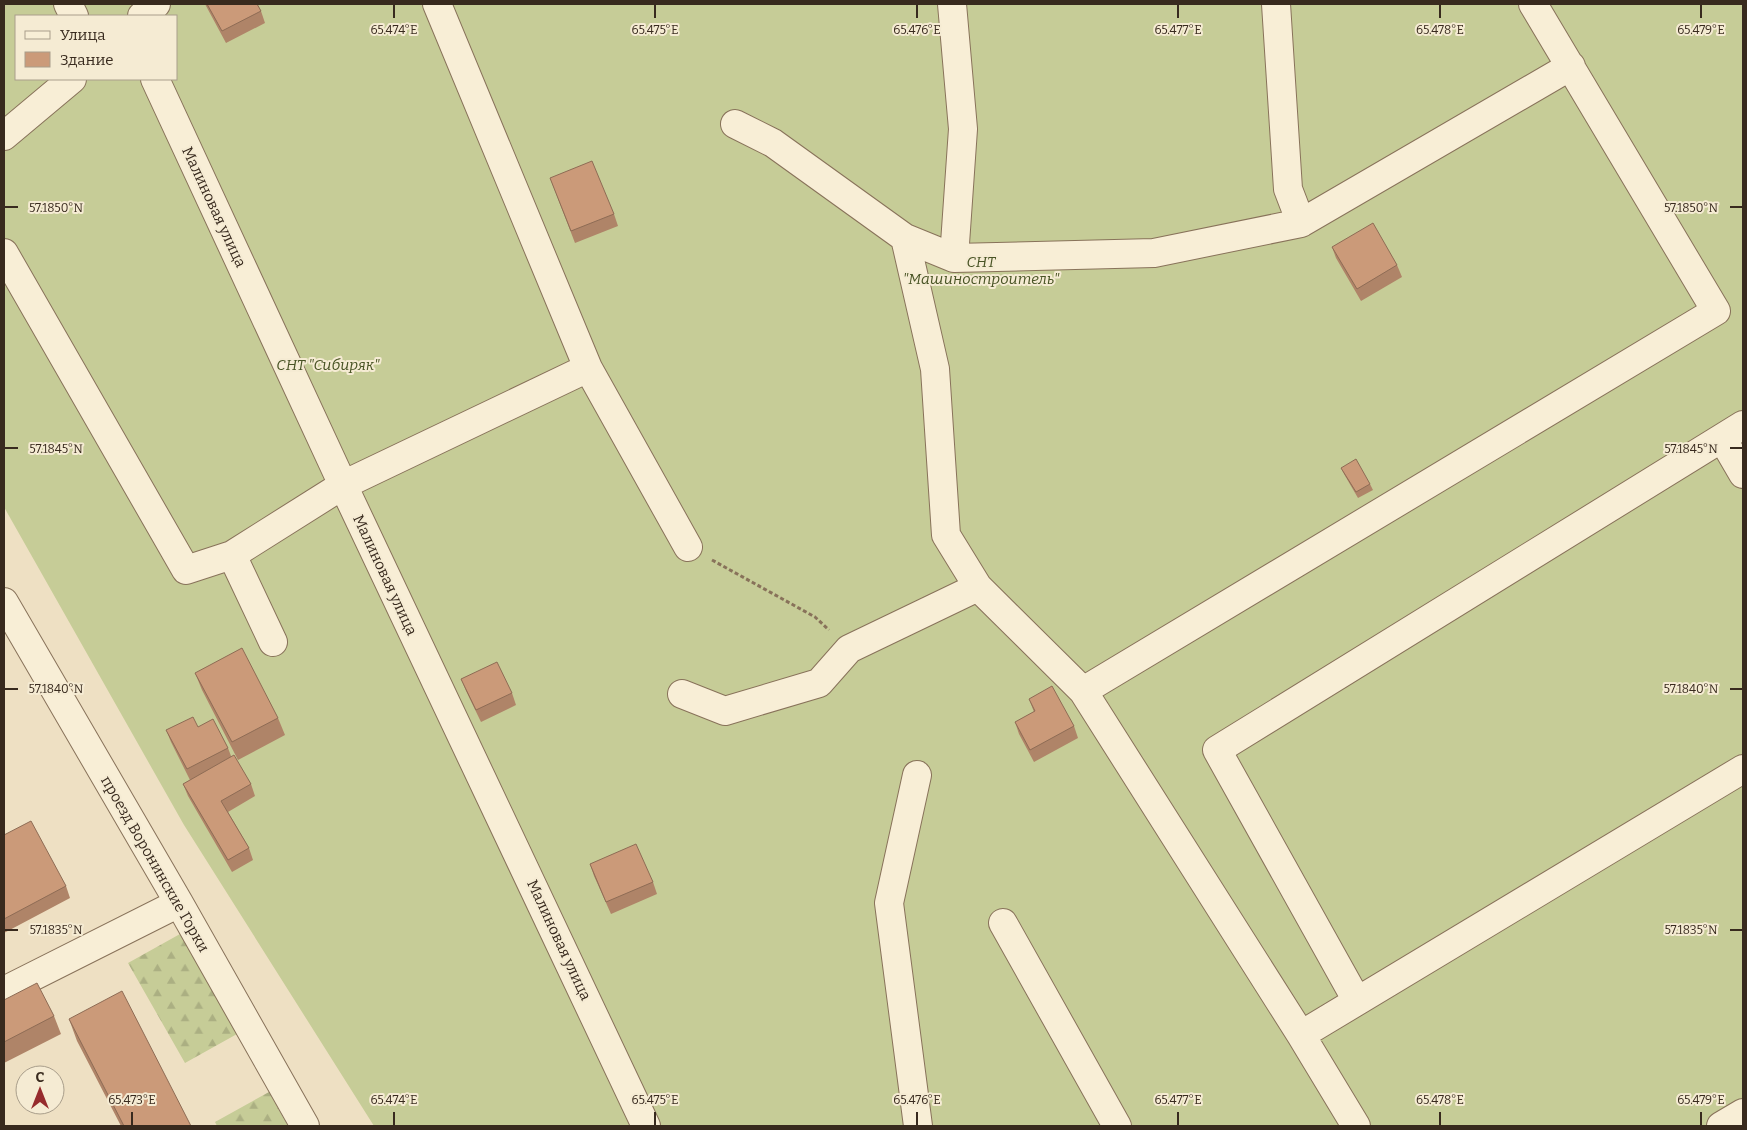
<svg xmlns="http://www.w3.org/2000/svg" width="1747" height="1130" font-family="Bitter,serif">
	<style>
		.forest { fill: url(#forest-firs) }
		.garden { fill: #c6cc97; fill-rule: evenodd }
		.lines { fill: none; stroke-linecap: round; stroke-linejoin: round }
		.minor-casing { stroke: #88725a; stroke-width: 30 }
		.path { stroke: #88725a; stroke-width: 3; stroke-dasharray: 4 2.5; stroke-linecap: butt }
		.minor { stroke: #f8eed6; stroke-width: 28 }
		.wall { fill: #af8468 }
		.building { fill: #cb9a79; stroke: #8e6c55 }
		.ticks { fill: none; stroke: #382a1e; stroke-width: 2 }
		.labels { text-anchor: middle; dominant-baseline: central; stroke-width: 4; stroke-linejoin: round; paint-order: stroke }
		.street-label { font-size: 15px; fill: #382a1e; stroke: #f5ebd3 }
		.park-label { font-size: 15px; font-style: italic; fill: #495425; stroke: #f5ebd3 }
		.ticks-label { font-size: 12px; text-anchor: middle; fill: #382a1e; stroke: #f5ebd3; stroke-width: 4; stroke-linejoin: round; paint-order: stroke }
	</style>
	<defs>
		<pattern id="forest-firs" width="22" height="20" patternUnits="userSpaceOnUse" patternTransform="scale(1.25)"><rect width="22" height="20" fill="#c6cc97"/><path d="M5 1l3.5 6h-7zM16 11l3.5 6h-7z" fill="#abaf82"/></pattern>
	</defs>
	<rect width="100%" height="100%" fill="#eee0c3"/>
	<path class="forest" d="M180,934L237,1034L185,1063L128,963Z
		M269,1092L288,1126H217L215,1122Z"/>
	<path class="garden" d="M4,4H1743V1126H374L184,825L4,507ZM16,16H176V79H16Z"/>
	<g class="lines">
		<defs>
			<path id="minor" d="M68,4L74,16
				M437,4L588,368L688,547
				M952,4L963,129L954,258
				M1276,4L1288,189L1301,223
				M142,16L156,4
				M155,79L343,485L646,1126
				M735,124L773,143L905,238
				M4,136L72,79
				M4,253L186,570L232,555L343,485L588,368
				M1722,438L1743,474
				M232,555L273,642
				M4,602L179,903L305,1126
				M1083,691L1716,311L1533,4
				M682,694L725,711L819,683L849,649L978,587
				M917,775L889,903L918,1126
				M1003,923L1117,1126
				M4,991L179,903
				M1357,1001L1217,750L1743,425
				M1301,1035L1743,769
				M1356,1126L1301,1035L1083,691L978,587L946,535L935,369L905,238L954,258L1154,253L1301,223L1571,66
				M1721,1126L1743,1113"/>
		</defs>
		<use href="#minor" class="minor-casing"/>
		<path class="path" d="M712,560L815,617L829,630"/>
		<use href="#minor" class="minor"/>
	</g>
	<path class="wall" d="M205,4H257L261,11L265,23L226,43Z
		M550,178L614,214L618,226L575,243Z
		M1332,247L1397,265L1402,277L1361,301L1336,258Z
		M1341,468L1370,484L1373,490L1358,498L1344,474Z
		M195,673L278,718L285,735L238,760L202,690Z
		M461,679L512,693L516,705L481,722L466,691Z
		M1029,699L1074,726L1078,738L1034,762L1019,734L1015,722L1034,712Z
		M166,730L228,748L231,756L251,784L255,796L228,812L249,848L253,860L232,872L188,796L183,784L190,780L171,742Z
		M4,835L66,886L70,898L4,933Z
		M590,864L653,882L657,894L611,914L594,876Z
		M4,1000L54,1016L61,1034L4,1063Z
		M69,1019L191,1126H121L77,1041Z"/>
	<path class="building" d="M207,4H257L261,11L222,31Z
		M592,161L614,214L571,231L550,178Z
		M1373,223L1397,265L1357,289L1332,247Z
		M1356,459L1370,484L1356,492L1341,468Z
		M242,648L278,718L232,742L195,673Z
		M497,662L512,693L476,710L461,679Z
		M1052,686L1074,726L1030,750L1015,722L1035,711L1029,699Z
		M193,717L198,727L213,719L228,748L187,769L166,730Z
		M234,755L251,784L221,801L249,848L228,860L183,784Z
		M31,821L66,886L4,919V835Z
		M636,844L653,882L606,902L590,864Z
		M37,983L54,1016L4,1042V1000Z
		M122,991L191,1126H124L69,1019Z"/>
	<path class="ticks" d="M394,5V18M655,5V18M917,5V18M1178,5V18M1440,5V18M1701,5V18M5,207H18M1730,207H1742M5,448H18M1730,448H1742M5,689H18M1730,689H1742M5,930H18M1730,930H1742M132,1112V1125M394,1112V1125M655,1112V1125M917,1112V1125M1178,1112V1125M1440,1112V1125M1701,1112V1125"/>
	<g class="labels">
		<g class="street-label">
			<text transform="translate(214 207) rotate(65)">Малиновая улица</text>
			<text transform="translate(385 575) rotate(65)">Малиновая улица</text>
			<text transform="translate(155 864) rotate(60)">проезд Воронинские Горки</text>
			<text transform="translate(559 940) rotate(65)">Малиновая улица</text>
		</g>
		<g class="park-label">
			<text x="981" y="262">СНТ<tspan x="981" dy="17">"Машиностроитель"</tspan></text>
			<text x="328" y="365">СНТ "Сибиряк"</text>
		</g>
	</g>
	<g class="ticks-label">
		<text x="394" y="34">65.474°E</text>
		<text x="655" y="34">65.475°E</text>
		<text x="917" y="34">65.476°E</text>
		<text x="1178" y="34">65.477°E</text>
		<text x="1440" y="34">65.478°E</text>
		<text x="1701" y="34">65.479°E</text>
		<text x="56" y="212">57.1850°N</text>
		<text x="1691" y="212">57.1850°N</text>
		<text x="56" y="453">57.1845°N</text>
		<text x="1691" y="453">57.1845°N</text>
		<text x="56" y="693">57.1840°N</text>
		<text x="1691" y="693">57.1840°N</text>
		<text x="56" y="934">57.1835°N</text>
		<text x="1691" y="934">57.1835°N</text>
		<text x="132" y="1104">65.473°E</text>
		<text x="394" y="1104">65.474°E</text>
		<text x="655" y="1104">65.475°E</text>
		<text x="917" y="1104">65.476°E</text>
		<text x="1178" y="1104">65.477°E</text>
		<text x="1440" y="1104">65.478°E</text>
		<text x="1701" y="1104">65.479°E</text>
	</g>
	<rect width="1747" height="1130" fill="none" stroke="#382a1e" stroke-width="10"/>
	<rect x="15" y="15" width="162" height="65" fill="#f5ebd3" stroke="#a99e8b"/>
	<rect x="25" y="31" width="25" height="8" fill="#f8eed6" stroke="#a99e8b"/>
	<text x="60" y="40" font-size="15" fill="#382a1e">Улица</text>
	<rect x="25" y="52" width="25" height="15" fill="#cb9a79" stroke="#a99e8b"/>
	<text x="60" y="65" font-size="15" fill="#382a1e">Здание</text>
	<g transform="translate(40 1090)"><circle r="24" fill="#f5ebd3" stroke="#a99e8b"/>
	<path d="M0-4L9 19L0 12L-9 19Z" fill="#962b2d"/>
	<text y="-8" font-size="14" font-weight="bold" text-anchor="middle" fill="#382a1e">С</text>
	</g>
</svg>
